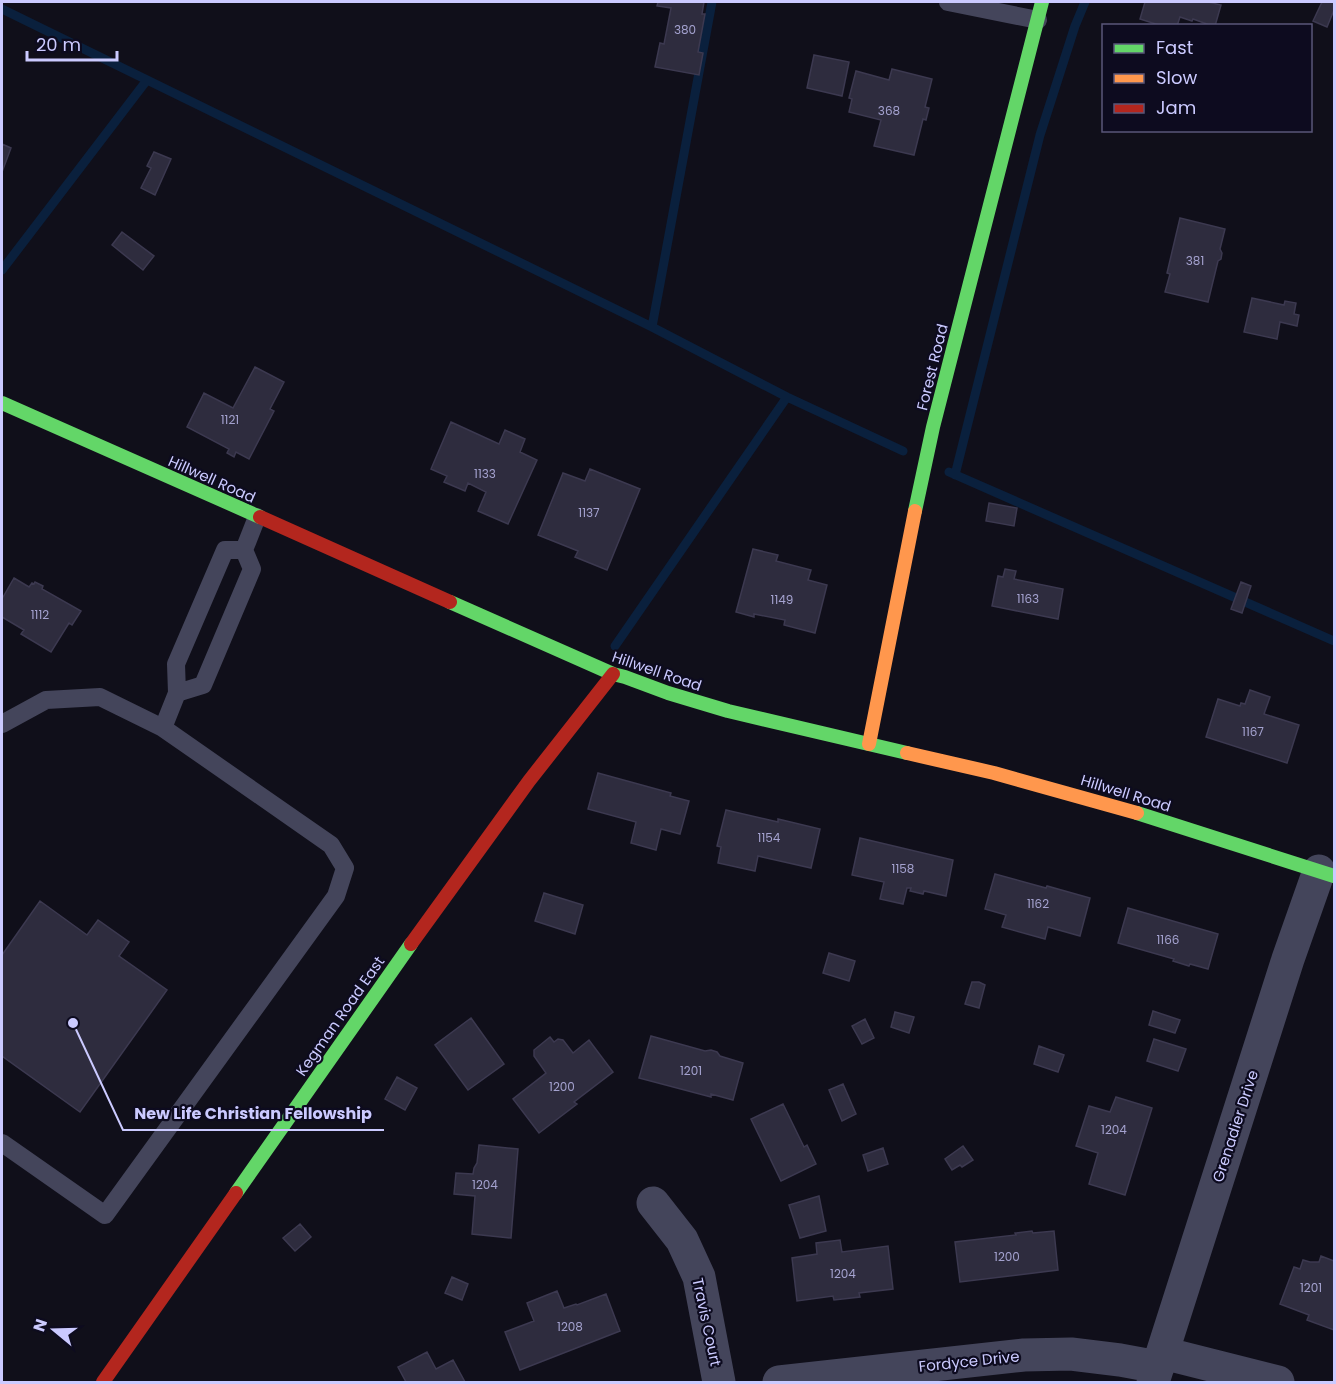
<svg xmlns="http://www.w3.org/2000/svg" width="1336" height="1384" font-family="Poppins,sans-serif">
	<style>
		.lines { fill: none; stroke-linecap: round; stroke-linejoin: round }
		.stream { stroke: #0a203d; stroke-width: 9 }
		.building { fill: #2e2c3e; stroke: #3c3950; stroke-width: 1.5 }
		.lane { stroke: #44455b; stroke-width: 18 }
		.street { stroke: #44455b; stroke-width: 33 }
		.fast { stroke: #63d668; stroke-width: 14 }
		.slow { stroke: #ff974d; stroke-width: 14 }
		.jam { stroke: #b3261e; stroke-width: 14 }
		.labels { text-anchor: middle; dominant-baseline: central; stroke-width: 4.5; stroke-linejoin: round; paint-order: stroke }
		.number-label { font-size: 12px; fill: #a4a2cf }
		.street-label { font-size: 15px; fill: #cbcaff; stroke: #0d0b1f }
		.leader { fill: none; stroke: #cbcaff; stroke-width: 2 }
		.callout-dot { fill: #cbcaff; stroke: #0d0b1f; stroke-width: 2 }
		.callout-label { font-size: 16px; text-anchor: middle; font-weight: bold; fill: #cbcaff; stroke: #0d0b1f; stroke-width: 4.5; stroke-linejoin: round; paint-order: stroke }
	</style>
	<rect width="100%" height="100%" fill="#100f1a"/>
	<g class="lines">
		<path class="stream" d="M2,9L652,327L787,397L903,451
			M2,270L147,80
			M652,327L712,2
			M949,472L1334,641
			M955,475L1040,135L1075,26L1085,2
			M615,646L787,397"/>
	</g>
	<path class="building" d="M658,2H704L702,14H705L698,52L703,53L699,75L655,67L660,43L664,44L671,8L657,6Z
		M1145,2H1208L1221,5L1215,26H1207V24L1193,19L1192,21L1180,17L1177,26H1162L1140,19Z
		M1322,2H1334V10L1327,27L1313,21Z
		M814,55L849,62L842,96L807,88Z
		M892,69L932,79L925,107L929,108L926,120L923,119L914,155L874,146L881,120L849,112L852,99L849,98L856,71L889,80Z
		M2,144L11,148L2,172Z
		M154,152L171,159L155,195L141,188L151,168L147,166Z
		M1180,218L1225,229L1220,249L1222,253L1221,259L1218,261L1208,302L1165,292L1170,274L1167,273Z
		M122,232L154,256L143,270L112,245Z
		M1252,298L1284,305L1285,301L1296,303L1294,314L1299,315L1297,326L1280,322L1277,339L1244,332Z
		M255,367L284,382L270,409L274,411L249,459L236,452L234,457L227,453L229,449L187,427L204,393L233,408Z
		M451,422L499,444L505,430L525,439L520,452L537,460L508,524L478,511L486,492L468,483L465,491L444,482L447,476L431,469Z
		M590,469L640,489L607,570L575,557L578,551L538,535L563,473L585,481Z
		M989,503L1017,508L1014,526L986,521Z
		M753,549L778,555L776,561L811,570L808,580L827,585L815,633L784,625L785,620L754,614V617L736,612Z
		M1005,569L1016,571L1014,579L1063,589L1058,619L992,606L998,576L1003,577Z
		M14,578L29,587L32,583L34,584L35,582L43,586L42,589L81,611L72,625L69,623L51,652L21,634L24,630L2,617V599Z
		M1241,582L1251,586L1242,613L1231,609Z
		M1250,690L1270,697L1264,714L1299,725L1287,763L1206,737L1218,699L1240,706L1241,703L1245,704Z
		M598,773L671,793L670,796L689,801L680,834L661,829L656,850L631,843L636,822L588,809Z
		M726,810L778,822V819L820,829L811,868L758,856L755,871L718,863L721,847L717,846Z
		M860,838L953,860L946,896L924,891L923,894L910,891L911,888H907L903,904L880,899L884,882L852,875Z
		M995,874L1046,888L1047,886L1090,898L1080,936L1048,927L1045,939L1002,927L1006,915L985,909Z
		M544,893L583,905L575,934L535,921Z
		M40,901L87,935L98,920L129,942L119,956L167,990L80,1112L2,1056V955Z
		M1128,908L1218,934L1208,969L1190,964L1189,966L1173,961L1174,959L1118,943Z
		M829,953L855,961L849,981L823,973Z
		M972,982H979L985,985L979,1008L965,1004Z
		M1153,1011L1180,1020L1175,1033L1149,1025Z
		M895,1012L914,1017L909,1033L891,1027Z
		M471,1018L504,1064L468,1090L435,1045Z
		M865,1019L874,1038L862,1044L852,1026Z
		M651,1036L705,1051L711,1050L717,1052L720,1056L743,1063L733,1100L711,1094V1097L639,1078Z
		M550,1037L554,1042L558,1039L563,1040L573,1053L589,1040L613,1072L574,1102L577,1104L539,1133L513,1099L546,1073L534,1056V1050Z
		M1154,1039L1186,1049L1178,1071L1147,1061Z
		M1039,1046L1064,1055L1058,1072L1034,1064Z
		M397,1077L417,1088L405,1110L385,1099Z
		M843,1084L856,1114L842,1121L829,1090Z
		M1116,1097L1152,1108L1125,1195L1089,1184L1098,1153L1076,1146L1089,1106L1110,1112Z
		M783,1104L804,1147L807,1145L816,1164L781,1181L751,1119Z
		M479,1145L518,1149L511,1238L472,1234L475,1196L454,1194L456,1173L473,1174L474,1168L477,1163Z
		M963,1146L973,1160L962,1167L960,1165L952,1170L945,1159Z
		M883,1148L888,1164L868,1171L863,1155Z
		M819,1196L826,1231L800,1238L789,1205Z
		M300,1224L311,1237L295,1251L283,1238Z
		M1032,1231L1033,1233L1054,1231L1058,1270L960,1282L955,1242L1016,1235L1015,1233Z
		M840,1240L842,1252L888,1246L893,1289L859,1293L860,1297L834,1300L833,1296L797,1301L792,1258L817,1254L816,1243Z
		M1321,1256L1334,1261V1330L1307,1320L1309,1315L1280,1304L1294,1267L1300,1269L1303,1260L1310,1262H1319Z
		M452,1277L468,1284L462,1300L445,1293Z
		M557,1291L564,1308L576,1304L577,1305L606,1294L620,1331L520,1370L505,1332L534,1321L527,1303Z
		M427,1352L436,1369L453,1360L465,1382H406L398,1367Z"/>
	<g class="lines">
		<path class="lane" d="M948,2L1038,20
			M244,550H225L176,664L177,693L203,685L252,569L244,550L257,517
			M2,724L46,700L100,697L163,728L331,845L345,868L336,896L105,1215L2,1143
			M163,728L177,693"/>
		<path class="street" d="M653,1203L682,1240L699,1277L719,1382
			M1163,1353L1278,1382
			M779,1382L1024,1355L1071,1354L1120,1360L1158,1367
			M1153,1382L1288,959L1319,871"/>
		<path class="fast" d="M2,403L260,517
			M915,511L933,427L1042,2
			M450,602L613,674L625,677L668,693L728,711L907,753
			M1137,813L1334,876
			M236,1193L411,944"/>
		<path class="slow" d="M869,744L915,511
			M907,753L994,773L1137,813"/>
		<path class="jam" d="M260,517L450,602
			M411,944L529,781L613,674
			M103,1382L236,1193"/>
	</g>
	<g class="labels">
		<g class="number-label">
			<text x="685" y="29">380</text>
			<text x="889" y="110">368</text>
			<text x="1195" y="260">381</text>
			<text x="230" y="419">1121</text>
			<text x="485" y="473">1133</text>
			<text x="589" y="512">1137</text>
			<text x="1028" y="598">1163</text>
			<text x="782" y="599">1149</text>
			<text x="40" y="614">1112</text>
			<text x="1253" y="731">1167</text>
			<text x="769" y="837">1154</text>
			<text x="903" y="868">1158</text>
			<text x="1038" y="903">1162</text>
			<text x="1168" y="939">1166</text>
			<text x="691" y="1070">1201</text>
			<text x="562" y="1086">1200</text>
			<text x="1114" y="1129">1204</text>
			<text x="485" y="1184">1204</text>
			<text x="1007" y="1256">1200</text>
			<text x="843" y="1273">1204</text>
			<text x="1311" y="1287">1201</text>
			<text x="570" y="1326">1208</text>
		</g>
		<g class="street-label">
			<text transform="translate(932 367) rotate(-76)">Forest Road</text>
			<text transform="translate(212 479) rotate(24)">Hillwell Road</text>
			<text transform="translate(657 671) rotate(19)">Hillwell Road</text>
			<text transform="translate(1126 793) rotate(17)">Hillwell Road</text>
			<text transform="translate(340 1016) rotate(-55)">Kegman Road East</text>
			<text transform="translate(1235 1126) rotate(-72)">Grenadier Drive</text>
			<text transform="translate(707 1322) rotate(78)">Travis Court</text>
			<text transform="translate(969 1361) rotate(-6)">Fordyce Drive</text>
		</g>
	</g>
	<path class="leader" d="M73 1023L123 1130H384"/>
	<circle class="callout-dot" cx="73" cy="1023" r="6"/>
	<g class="callout-label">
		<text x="253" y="1119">New Life Christian Fellowship</text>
	</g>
	<rect width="1336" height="1384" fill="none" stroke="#cbcaff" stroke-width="6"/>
	<rect x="1102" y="24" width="210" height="108" fill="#0d0b1f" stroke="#595779" stroke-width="1.5"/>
	<rect x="1114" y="44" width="30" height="9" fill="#63d668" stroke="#595779" stroke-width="1.5"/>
	<text x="1156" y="54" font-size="18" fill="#cbcaff">Fast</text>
	<rect x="1114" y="74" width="30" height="9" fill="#ff974d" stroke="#595779" stroke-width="1.5"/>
	<text x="1156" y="84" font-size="18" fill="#cbcaff">Slow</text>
	<rect x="1114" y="104" width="30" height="9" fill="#b3261e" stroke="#595779" stroke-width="1.5"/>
	<text x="1156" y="114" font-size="18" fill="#cbcaff">Jam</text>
	<g transform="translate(54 1330) rotate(289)" stroke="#0d0b1f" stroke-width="4.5" paint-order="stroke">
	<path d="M0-4.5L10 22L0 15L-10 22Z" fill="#cbcaff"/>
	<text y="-9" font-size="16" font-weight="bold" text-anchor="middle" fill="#cbcaff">N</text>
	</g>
	<path d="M27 51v9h90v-9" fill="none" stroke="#cbcaff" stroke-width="3"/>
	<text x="36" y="51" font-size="18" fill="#cbcaff" stroke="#0d0b1f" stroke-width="4.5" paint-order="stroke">20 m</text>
</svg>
